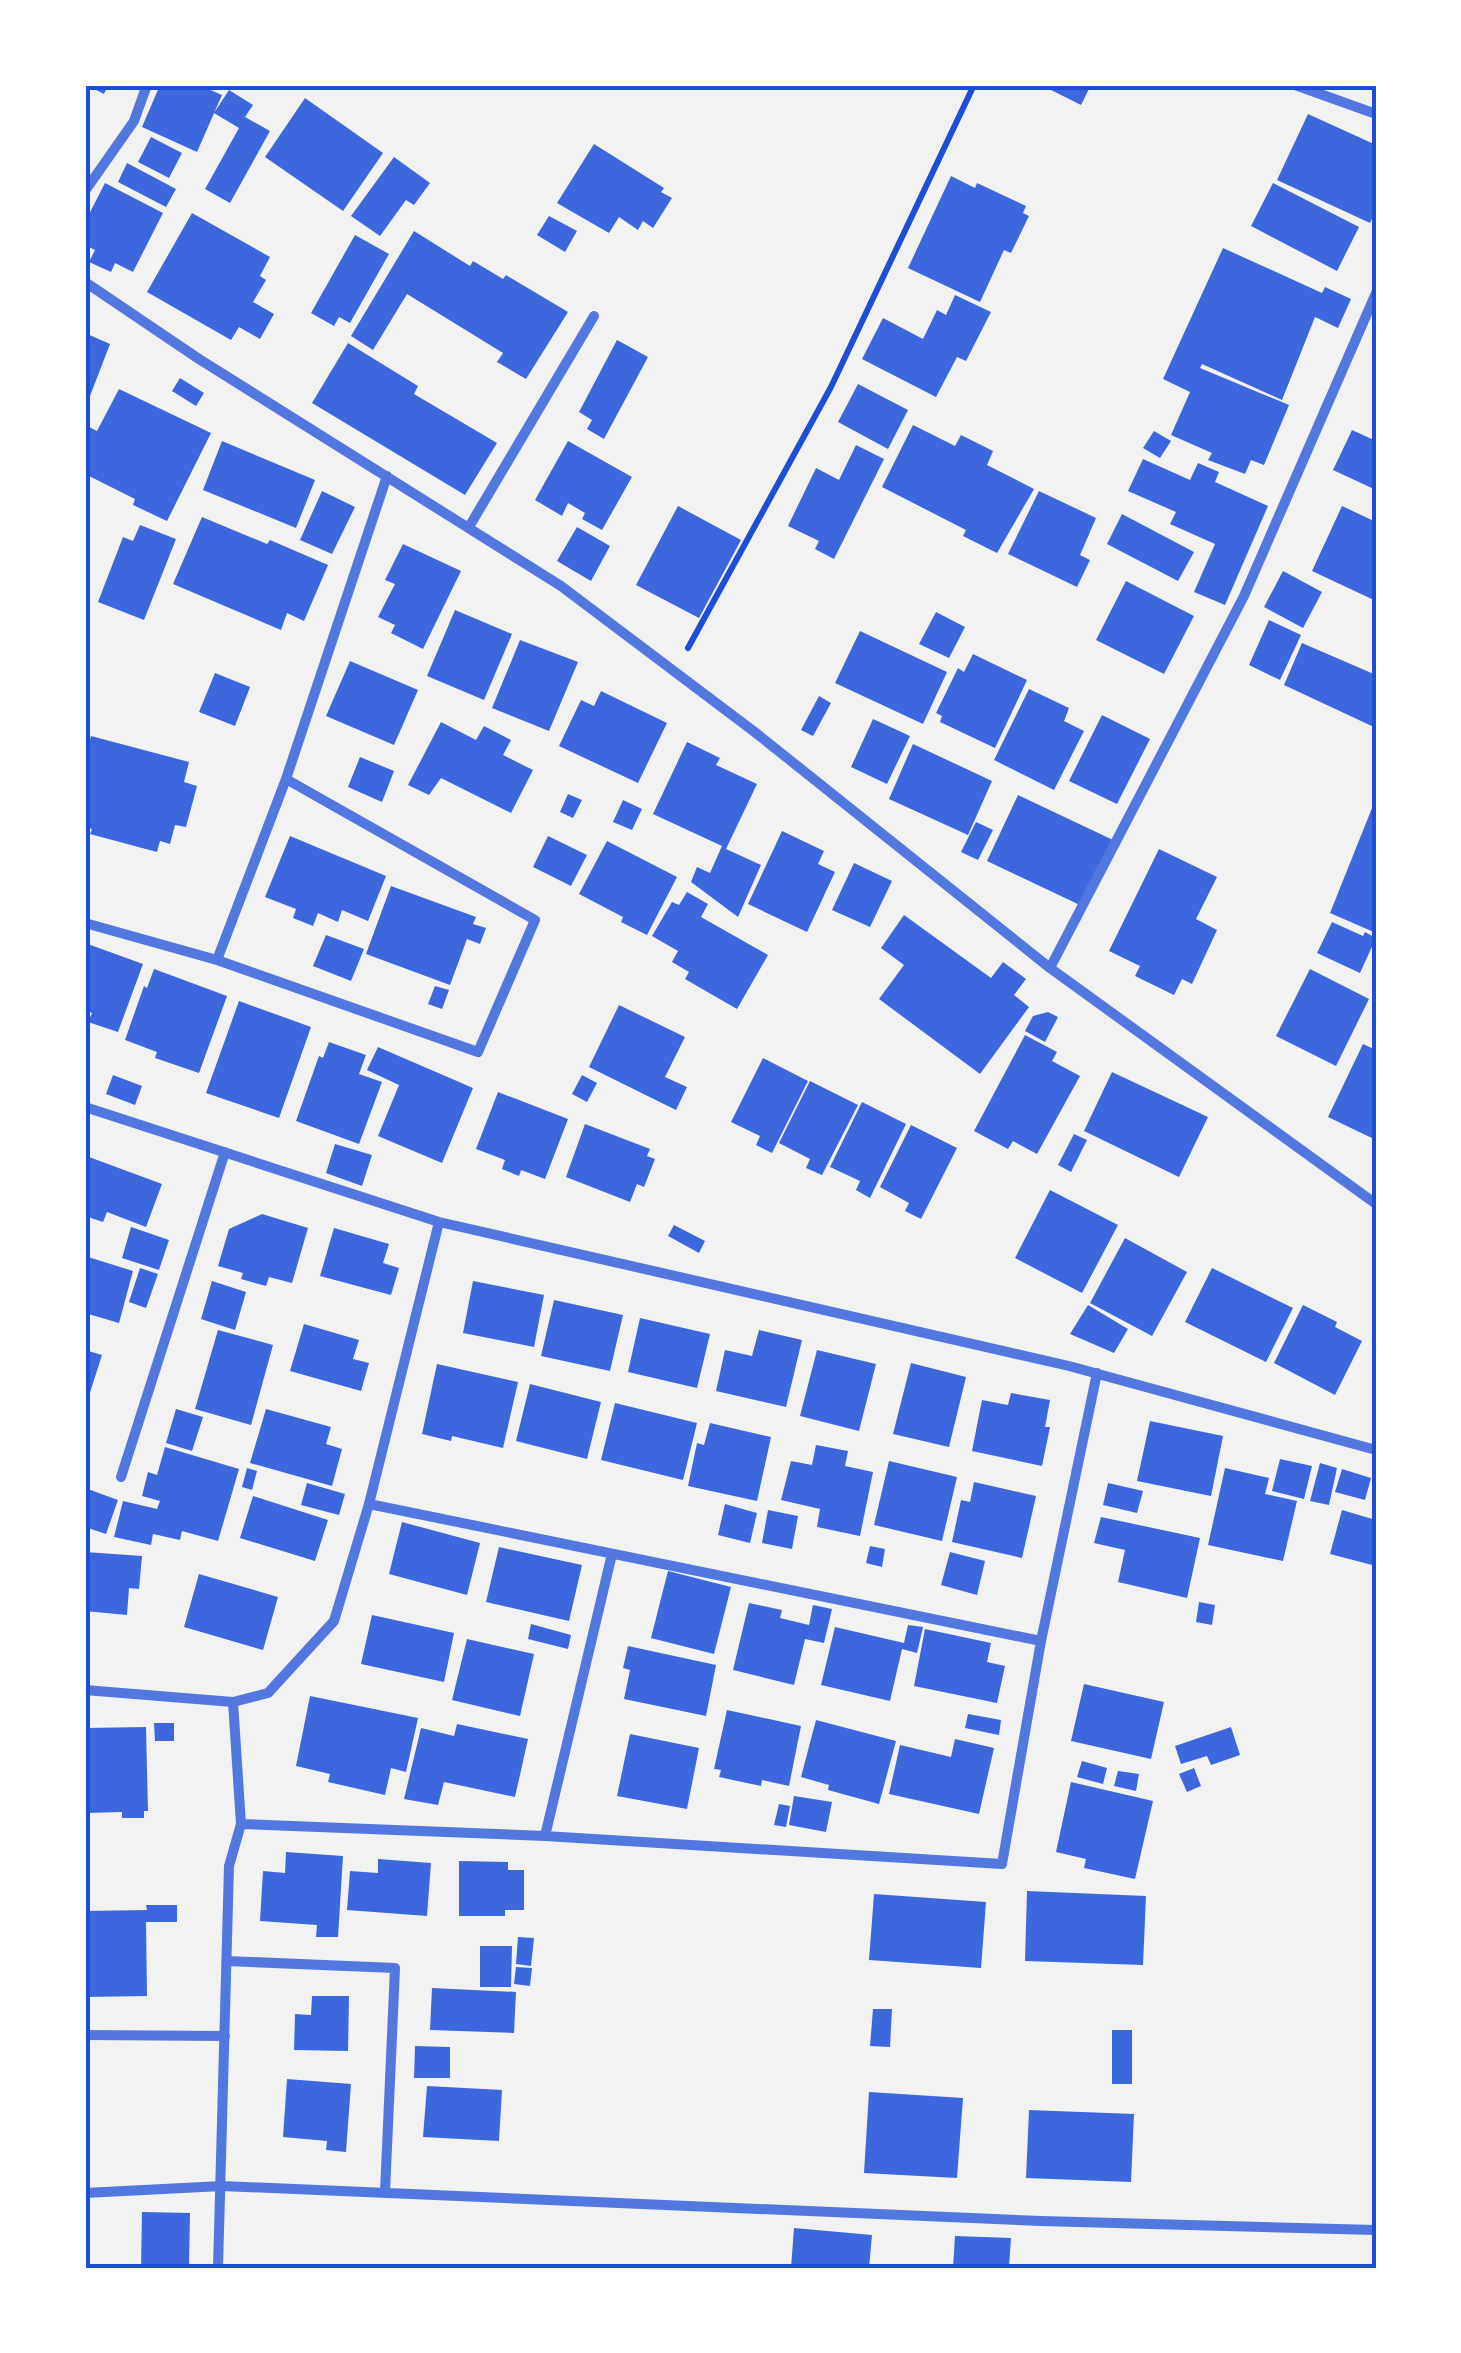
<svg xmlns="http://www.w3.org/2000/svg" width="1461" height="2353" font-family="'DM Sans',sans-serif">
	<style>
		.building { fill: #3d67dc }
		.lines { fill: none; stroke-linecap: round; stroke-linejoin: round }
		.path { stroke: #1d4ed8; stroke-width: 6 }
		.minor { stroke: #5277de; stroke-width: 10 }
		.neatline { fill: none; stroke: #1d4ed8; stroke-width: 4 }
	</style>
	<rect width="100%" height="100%" fill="#f2f2f2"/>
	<path class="building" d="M86,85H108L104,94Z
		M160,85H199L222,95L197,152L142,127Z
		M1041,85H1091L1081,105Z
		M229,90L253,105L245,117L270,131L230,203L205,189L239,128L214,113Z
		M305,98L383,153L343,211L265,157Z
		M1308,114L1376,145V210L1370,223L1277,180Z
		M151,137L182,153L169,178L138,162Z
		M594,144L664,188L661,192L672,198L653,228L643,221L638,230L619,217L609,233L557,203Z
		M394,157L430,183L414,205L406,200L380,236L351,216Z
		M127,163L176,189L166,207L118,182Z
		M951,176L975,188L977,183L1026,206L1023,213L1029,216L1011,253L1004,250L980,302L908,268Z
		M105,183L163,213L133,272L115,263L111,272L89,262L95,250L85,245V222Z
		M1273,183L1359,227L1337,271L1251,226Z
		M192,213L270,257L260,276L266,280L253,302L274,314L260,339L239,327L231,340L147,292Z
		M549,216L577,231L565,252L537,235Z
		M414,231L470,266L473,261L503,279L506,275L568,312L526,379L497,362L503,353L407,294L373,350L351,336Z
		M355,235L389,254L350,323L339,317L334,326L311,313Z
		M1223,248L1322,293L1325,287L1351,299L1338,328L1315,317L1282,400L1202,364L1200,368L1289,405L1264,465L1251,460L1245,474L1208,460L1212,453L1171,435L1190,392L1163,379Z
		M955,295L991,312L966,361L957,357L936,397L862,359L883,318L923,339L937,310L946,315Z
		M85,333L110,344L85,409Z
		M617,340L648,357L604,439L587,429L592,420L579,412Z
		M348,343L418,386L414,394L497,443L465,495L312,403Z
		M180,378L204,393L196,406L172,391Z
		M858,384L908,410L888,449L838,422Z
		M119,389L211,433L167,521L133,505L135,499L85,474V425L97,431Z
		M913,425L955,446L961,435L993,451L987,465L1034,489L997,553L963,536L966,530L882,487Z
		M1352,430L1376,441V490L1333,470Z
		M1154,431L1171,441L1160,458L1143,448Z
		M222,441L315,480L296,528L203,490Z
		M568,441L632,477L602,530L582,519L585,513L568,503L562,516L535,500Z
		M856,445L884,459L834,559L815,549L819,541L788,526L816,468L839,480Z
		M1143,459L1190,480L1198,463L1219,472L1215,482L1268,506L1225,605L1194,592L1215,544L1170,524L1176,512L1128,491Z
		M322,491L355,507L332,554L300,540Z
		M1039,491L1096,518L1080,555L1090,560L1077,587L1008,554Z
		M678,506L741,540L699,618L636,585Z
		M1342,506L1376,522V601L1312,571Z
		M1122,514L1194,552L1178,581L1107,544Z
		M202,517L267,544L270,540L328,565L304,621L287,613L281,630L173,584Z
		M140,525L176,539L144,620L98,602L123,537L133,541Z
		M577,527L610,546L591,581L557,561Z
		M403,544L461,571L423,649L391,633L395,625L378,617L395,584L385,580Z
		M1283,571L1322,592L1303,628L1264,607Z
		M1126,581L1194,616L1164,674L1096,640Z
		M455,610L512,634L484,700L427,676Z
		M936,612L965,627L949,658L919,644Z
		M1269,620L1301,635L1280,680L1249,665Z
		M860,631L947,672L923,724L835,683Z
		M520,640L578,662L549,731L492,708Z
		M1302,643L1376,675V728L1284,685Z
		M973,654L1027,680L995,748L940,722L942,716L936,713L958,668L964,672Z
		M350,661L418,690L394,745L326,716Z
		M215,673L250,687L235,726L199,712Z
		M1029,689L1069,708L1064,721L1084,731L1054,790L994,760Z
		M601,691L667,723L638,783L559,746L581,700L594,706Z
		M819,696L831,703L813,736L801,730Z
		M1102,715L1150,739L1117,804L1069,781Z
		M873,719L910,736L887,784L851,767Z
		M441,722L476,740L484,726L511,740L503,755L533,770L511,813L441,778L429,795L408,785Z
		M91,736L189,762L184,782L197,786L186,827L175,825L170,844L160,841L157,852L90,834L92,829L85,827V758Z
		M687,742L720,758L716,765L757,784L726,849L761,865L738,917L691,882L697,867L710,873L722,846L653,814Z
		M913,744L992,781L968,835L889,799Z
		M360,757L394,771L382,802L348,787Z
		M568,794L582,800L573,818L560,812Z
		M1018,795L1113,840L1082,906L987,861Z
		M1376,798V933L1330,913Z
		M623,800L642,809L632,830L613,822Z
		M976,822L993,830L978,860L961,852Z
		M782,831L824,851L818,864L835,872L807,932L748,904Z
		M290,836L386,876L368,921L342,910L338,922L318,913L313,926L293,918L296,909L265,897Z
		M548,836L587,855L571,886L533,867Z
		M607,841L677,877L647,935L621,922L623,917L579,894Z
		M1159,849L1217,877L1196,919L1217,930L1192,984L1182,979L1174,995L1135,976L1140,966L1109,951Z
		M854,863L892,881L870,927L832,910Z
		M391,886L476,917L473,924L486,928L480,944L467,939L450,985L366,954Z
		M687,892L708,904L701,917L768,955L737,1009L685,979L689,972L672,962L678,951L652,936L672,902L679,905Z
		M904,915L991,978L1003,962L1026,979L1014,995L1029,1007L980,1074L879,999L904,965L881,948Z
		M1332,922L1363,936L1365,932L1376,938L1360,973L1317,953Z
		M326,935L364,949L351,981L313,966Z
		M85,943L143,964L118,1032L88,1022L92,1013L85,1010Z
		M154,969L227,996L199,1073L155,1058L157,1052L125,1040L144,986L147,988Z
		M1310,969L1369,999L1336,1066L1276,1036Z
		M435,986L449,990L442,1009L428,1004Z
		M239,1001L311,1027L279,1118L206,1093Z
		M619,1005L685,1037L665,1077L687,1087L676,1110L589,1067Z
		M1048,1012L1058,1017L1045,1042L1025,1031L1033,1016Z
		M1025,1035L1057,1052L1052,1061L1080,1076L1037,1154L1013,1141L1008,1149L974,1131Z
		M329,1042L366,1055L359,1074L382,1082L359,1144L296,1121L319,1056L323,1058Z
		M1363,1044L1376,1050V1140L1328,1117Z
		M378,1047L473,1088L442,1163L378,1136L399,1085L367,1070Z
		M763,1058L808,1081L772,1153L756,1145L760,1136L731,1122Z
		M1112,1072L1208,1117L1179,1177L1084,1131Z
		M113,1075L142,1086L135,1105L106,1094Z
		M582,1075L597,1083L587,1102L572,1094Z
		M810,1081L858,1105L822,1175L806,1168L810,1159L779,1143Z
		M498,1092L568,1119L545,1179L521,1170L519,1176L502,1169L505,1160L476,1149Z
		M862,1102L906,1124L870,1198L856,1190L860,1181L830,1167Z
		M585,1124L650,1149L647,1156L655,1159L644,1187L637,1184L630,1202L566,1177Z
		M911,1125L957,1148L921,1219L905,1211L909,1203L880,1187Z
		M1074,1134L1087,1140L1071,1172L1058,1165Z
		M335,1144L372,1155L362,1186L326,1173Z
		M89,1157L162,1184L146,1227L107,1212L103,1222L85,1216V1167Z
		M1050,1190L1118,1225L1082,1293L1015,1258Z
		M262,1214L308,1228L292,1283L269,1277L266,1286L241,1279L243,1273L218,1266L229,1229Z
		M674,1225L705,1241L699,1253L668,1236Z
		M131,1227L169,1240L159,1270L122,1258Z
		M334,1228L389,1244L383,1263L399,1268L391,1295L320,1276Z
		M1125,1238L1187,1272L1152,1336L1090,1303Z
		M85,1256L133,1271L119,1323L85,1313Z
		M140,1268L158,1274L146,1308L129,1302Z
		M1212,1268L1293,1308L1266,1362L1185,1322Z
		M212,1281L246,1292L235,1330L201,1319Z
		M473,1281L544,1295L534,1347L463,1333Z
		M554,1300L623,1315L610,1371L541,1356Z
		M1088,1305L1128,1329L1114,1353L1070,1334Z
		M1303,1305L1337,1322L1335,1327L1362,1341L1335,1395L1274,1363Z
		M640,1318L710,1334L697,1388L628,1372Z
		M304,1324L359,1340L353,1359L369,1363L361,1391L290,1371Z
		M218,1330L273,1345L251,1425L195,1409Z
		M759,1330L802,1340L786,1407L716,1391L725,1350L752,1356Z
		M85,1350L102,1355L86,1405H85Z
		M817,1350L876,1364L859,1431L800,1416Z
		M911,1363L966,1377L949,1447L893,1434Z
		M437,1364L518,1382L503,1448L452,1436L451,1441L422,1434Z
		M530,1384L601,1402L587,1459L516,1441Z
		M1011,1393L1050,1400L1045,1427H1050L1042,1466L972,1451L982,1400L1008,1405Z
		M615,1403L697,1423L683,1480L601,1460Z
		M176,1409L203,1417L192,1451L166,1443Z
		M266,1409L331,1427L326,1444L342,1449L332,1486L250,1463Z
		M1150,1421L1223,1436L1211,1496L1137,1481Z
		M710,1423L771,1437L757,1501L688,1486L697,1443L704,1445Z
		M816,1445L848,1451L845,1466L873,1472L860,1536L817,1527L820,1509L781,1500L791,1461L812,1465Z
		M165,1447L239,1469L218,1541L182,1531L180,1540L153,1534L151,1545L114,1537L123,1501L157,1509L160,1501L142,1496L148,1472L157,1475Z
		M1280,1459L1312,1466L1304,1499L1272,1491Z
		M889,1461L957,1477L942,1541L874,1525Z
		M1320,1463L1337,1468L1329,1505L1310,1501Z
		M247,1468L257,1471L252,1490L242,1487Z
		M1225,1468L1269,1478L1265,1494L1297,1501L1283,1561L1208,1545Z
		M1342,1469L1371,1478L1365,1500L1335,1492Z
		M974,1482L1036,1496L1022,1558L952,1542L961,1500L970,1502Z
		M307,1483L345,1494L339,1515L301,1505Z
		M1108,1483L1143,1491L1137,1513L1103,1505Z
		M85,1488L118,1500L106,1534L85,1527Z
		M253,1496L328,1520L315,1561L240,1538Z
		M725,1504L757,1513L750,1543L718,1535Z
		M768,1510L798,1516L792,1549L762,1543Z
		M1342,1510L1376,1520V1566L1330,1554Z
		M1101,1517L1200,1538L1187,1598L1118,1582L1125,1550L1094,1543Z
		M402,1522L480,1543L467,1595L389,1574Z
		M870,1546L885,1549L882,1567L866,1563Z
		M499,1547L582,1565L569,1621L486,1602Z
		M85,1552L142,1556L139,1589L129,1588L127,1615L85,1611Z
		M950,1552L985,1561L977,1595L941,1585Z
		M668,1571L731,1587L714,1654L651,1638Z
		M199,1574L278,1597L263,1650L184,1627Z
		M1199,1602L1215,1605L1212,1625L1196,1622Z
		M749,1603L782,1610L780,1618L809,1625L813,1605L832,1609L824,1643L805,1639L794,1685L733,1670Z
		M372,1615L454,1633L444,1682L361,1664Z
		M531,1624L571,1635L568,1649L528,1639Z
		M908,1625L923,1627L917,1653L902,1649L890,1701L821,1685L835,1627L904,1643Z
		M925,1629L991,1643L987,1662L1005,1666L997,1703L914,1686Z
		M467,1639L534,1654L520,1716L452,1700Z
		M628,1646L716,1665L706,1716L624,1699L630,1670L623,1668Z
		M1084,1684L1164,1702L1151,1759L1071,1741Z
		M310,1696L418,1718L406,1772L391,1768L385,1795L328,1782L330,1774L296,1766Z
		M727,1710L801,1726L789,1786L762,1780L761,1786L719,1777L721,1770L714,1769Z
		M968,1714L1001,1720L999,1735L965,1728Z
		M816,1720L896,1741L879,1804L828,1790L829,1785L801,1777Z
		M154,1723H174V1741H155Z
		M457,1724L528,1739L515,1797L444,1782L438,1805L404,1799L421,1728L454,1736Z
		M146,1727L148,1811H144V1818H122V1812L85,1813V1728Z
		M1231,1727L1240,1755L1211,1765L1207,1756L1181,1764L1175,1746Z
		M630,1734L699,1748L687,1809L617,1796Z
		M955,1739L994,1748L979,1814L889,1794L900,1745L951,1757Z
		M1082,1761L1107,1768L1103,1784L1077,1777Z
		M1194,1768L1201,1786L1187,1792L1179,1774Z
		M1118,1771L1139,1774L1136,1791L1114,1786Z
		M1071,1782L1153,1801L1135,1879L1084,1868L1086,1859L1056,1852Z
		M794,1796L832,1802L826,1832L789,1825Z
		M779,1804L790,1806L786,1827L774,1825Z
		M286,1852L343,1856L338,1937H316L317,1925L260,1921L263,1871L285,1873Z
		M378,1859L431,1863L427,1916L347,1910L350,1871L378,1873Z
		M459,1861L508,1862V1870H524V1910H505V1916H459Z
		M1027,1891L1146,1896L1143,1965L1025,1961Z
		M874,1894L986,1902L981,1968L869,1960Z
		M146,1905H177V1922H146L147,1996L85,1997V1911L147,1910Z
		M518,1937L534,1938L531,1966L516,1964Z
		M480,1946H512L511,1987H480Z
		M516,1967L532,1968L530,1986L514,1984Z
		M432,1988L516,1992L514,2033L430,2030Z
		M312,1996H349L348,2051L294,2050L295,2014L311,2015Z
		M873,2009H892L890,2047L870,2046Z
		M1112,2030H1132V2084H1112Z
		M415,2046L450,2047V2078H414Z
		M287,2079L351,2084L346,2152L326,2150L327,2141L283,2137Z
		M427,2086L502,2090L499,2141L423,2137Z
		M869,2092L963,2098L957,2178L864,2173Z
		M1029,2110L1134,2114L1131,2182L1026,2178Z
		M142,2212L190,2213L189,2268H141Z
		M794,2228L872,2235L869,2268H791Z
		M955,2236L1011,2238L1009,2268H953Z"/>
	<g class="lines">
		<path class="path" d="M688,648L831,387L974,85"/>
		<path class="minor" d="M1295,85L1376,114
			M85,191L134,121L147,85
			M85,282L199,359L561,586L756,733L1050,968L1376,1204
			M469,527L594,316
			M286,779L217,960L478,1052L535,920L286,779L387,476
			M85,923L217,960
			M1050,968L1244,596L1376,293
			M85,1107L439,1222L1069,1366L1376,1450
			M121,1477L225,1152
			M369,1504L1041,1641
			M85,1690L233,1702L241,1824L229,1866L218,2268
			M233,1702L268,1693L334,1621L369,1504L439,1222
			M241,1824L545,1836L1002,1864L1041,1641L1097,1373
			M545,1836L612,1554
			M227,1961L395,1968L385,2192
			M85,2035L225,2036
			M85,2193L222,2186L1041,2221L1376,2230"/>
	</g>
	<rect width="1461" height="2353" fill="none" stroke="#ffffff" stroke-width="175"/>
	<rect x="88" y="88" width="1286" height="2178" class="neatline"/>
</svg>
